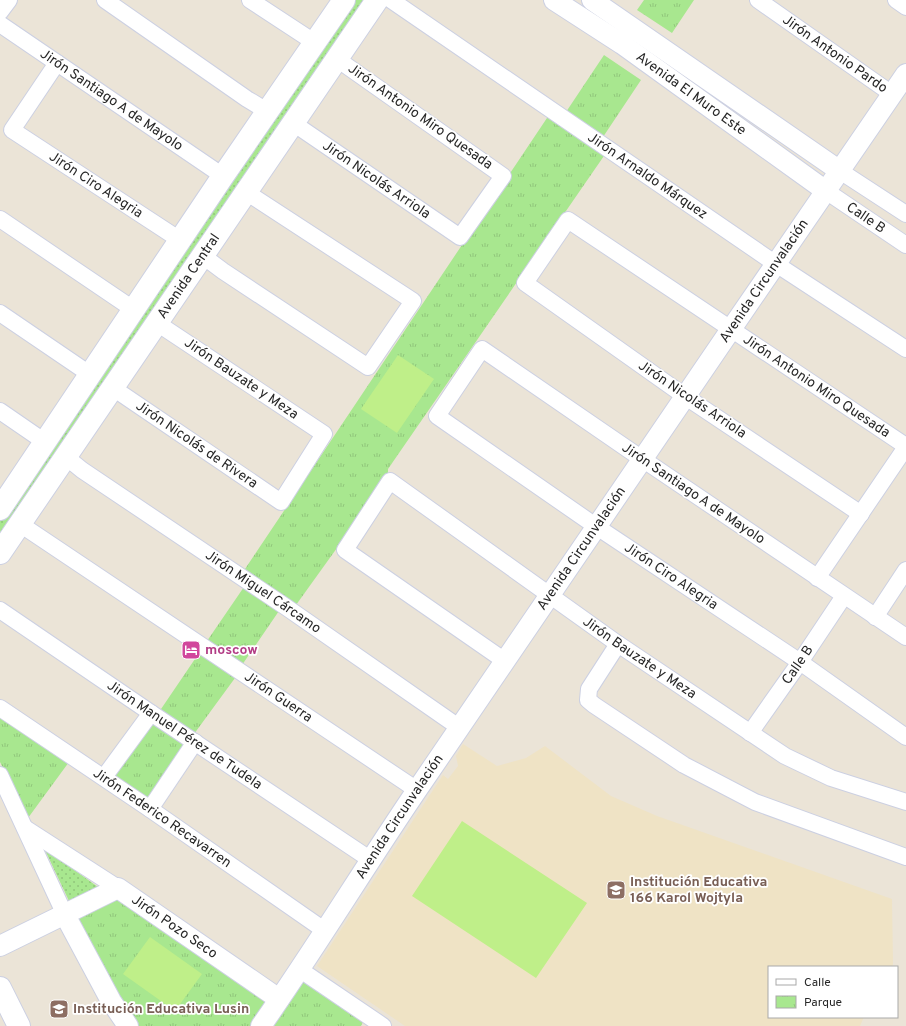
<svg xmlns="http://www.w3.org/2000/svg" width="906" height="1026" font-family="Overpass,sans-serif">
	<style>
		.education { fill: #efe3c5 }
		.grass { fill: url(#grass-dots) }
		.park { fill: url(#park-tufts) }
		.pitch { fill: #bfef89 }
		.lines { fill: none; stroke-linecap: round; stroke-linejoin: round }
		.minor-casing { stroke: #ccd0e2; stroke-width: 18 }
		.tertiary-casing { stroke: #ccd0e2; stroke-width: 22 }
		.secondary-casing { stroke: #ccd0e2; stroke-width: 24 }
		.minor { stroke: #fff; stroke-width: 16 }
		.tertiary { stroke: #fff; stroke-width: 20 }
		.secondary { stroke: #fff; stroke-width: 22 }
		.labels { text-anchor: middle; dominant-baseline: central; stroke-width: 3.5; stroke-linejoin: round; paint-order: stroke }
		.street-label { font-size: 14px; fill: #272727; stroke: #fff }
		.hotel-label { font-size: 14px; font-weight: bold; fill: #b23c85; stroke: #fff; text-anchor: start }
		.education-label { font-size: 14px; font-weight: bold; fill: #785e54; stroke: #fff; text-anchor: start }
	</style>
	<defs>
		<pattern id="grass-dots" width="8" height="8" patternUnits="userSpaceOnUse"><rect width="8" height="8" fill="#a8e78f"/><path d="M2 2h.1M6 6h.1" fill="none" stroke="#91c67b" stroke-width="1.8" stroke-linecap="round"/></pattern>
		<pattern id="park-tufts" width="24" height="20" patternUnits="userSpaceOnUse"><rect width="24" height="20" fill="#a8e78f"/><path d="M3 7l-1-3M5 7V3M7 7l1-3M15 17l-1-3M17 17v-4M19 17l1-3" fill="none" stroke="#91c67b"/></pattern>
	</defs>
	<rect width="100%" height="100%" fill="#ebe4d7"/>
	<path class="education" d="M463,744L497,766L526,758L545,746L611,796L657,816L892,899L893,964L892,967H769V1017H864L860,1026H405L317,966L443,775L448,779L458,766L456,756Z"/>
	<path class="grass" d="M353,0H366L0,540V518Z
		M44,848L98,887L69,901Z"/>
	<path class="park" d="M644,0H694L672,33L637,10Z
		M604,55L641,80L603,137L566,112Z
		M549,115L606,153L388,469V477L296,605L245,569Z
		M246,584L281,608L242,665L207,641Z
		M199,653L235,678L194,734L159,712Z
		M0,716L69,762L28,818L0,762Z
		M152,720L190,744L151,802L114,776Z
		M117,895L270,997L251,1026H138L131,1020L75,914Z
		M303,981L363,1022L361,1026H272Z"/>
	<path class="pitch" d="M398,355L434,379L397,433L361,409Z
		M462,821L587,903L536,978L412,896Z
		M150,937L202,974L175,1011L123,974Z"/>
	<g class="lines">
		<defs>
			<g id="minor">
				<path d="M105,0L247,99L267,111"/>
				<path d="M250,0L314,42"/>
				<path id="s1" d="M391,0L776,264L906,349"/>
				<path id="s2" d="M758,0L892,94"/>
				<path d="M896,0L906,7"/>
				<path d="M0,12L9,0"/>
				<path id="s3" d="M0,24L223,176"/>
				<path id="s4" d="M57,63L12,130L180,240"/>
				<path id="s5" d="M293,123L460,237L503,176L337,59"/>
				<path d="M840,171L906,214"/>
				<path id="s6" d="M826,191L906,245"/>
				<path d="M0,219L133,309"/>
				<path d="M203,256L223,271L368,367L413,301L246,192"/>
				<path d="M0,313L91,375"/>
				<path id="s7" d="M113,388L281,502L324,434L157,323"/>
				<path d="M0,411L45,442"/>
				<path id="s8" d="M66,457L82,470L286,607L460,728"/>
				<path id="s9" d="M861,514L686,397L525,283L568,220L906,446"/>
				<path id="s10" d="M20,524L417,790"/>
				<path d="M817,578L906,447"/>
				<path id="s11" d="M0,610L151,713L371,860"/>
				<path d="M875,617L906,570"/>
				<path id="s12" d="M906,637L629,450L482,349L437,416L597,527L800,662L906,737"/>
				<path d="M618,644L589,689L588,700L594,705L684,765L755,802L906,857"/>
				<path id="s13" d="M505,661L345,550L390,481L618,644L785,756L831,778L906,802"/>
				<path id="s14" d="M0,708L150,809L324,930"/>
				<path id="s15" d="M750,733L800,662L844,596"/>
				<path d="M0,775L65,915"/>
				<path d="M104,777L151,713"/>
				<path d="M150,809L195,742"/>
				<path d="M25,828L118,888"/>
				<path d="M299,969L383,1026"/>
			</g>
			<g id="tertiary">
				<path id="s16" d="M554,0L622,44L826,191"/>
				<path d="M592,0L840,171"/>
				<path d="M65,915L111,1001L128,1026"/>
				<path id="s17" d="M0,946L118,888L279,999"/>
				<path id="s18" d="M261,1026C315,949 364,868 417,790C580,551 742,312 906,74"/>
			</g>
			<g id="secondary">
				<path d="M0,509L223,176L344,0"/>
				<path id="s19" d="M0,553L377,0"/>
				<path d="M0,988L19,1026"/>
			</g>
		</defs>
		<use href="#minor" class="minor-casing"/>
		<use href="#tertiary" class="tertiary-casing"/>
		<use href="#secondary" class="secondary-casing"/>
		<use href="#minor" class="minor"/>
		<use href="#tertiary" class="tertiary"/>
		<use href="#secondary" class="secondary"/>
	</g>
	<defs>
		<symbol id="hotel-square" viewBox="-11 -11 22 22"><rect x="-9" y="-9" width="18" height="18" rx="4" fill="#d1479c" stroke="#fff"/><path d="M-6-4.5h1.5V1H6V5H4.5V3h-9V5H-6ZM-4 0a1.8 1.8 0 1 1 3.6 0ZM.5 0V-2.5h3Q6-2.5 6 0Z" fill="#fff"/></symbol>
		<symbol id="school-square" viewBox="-11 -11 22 22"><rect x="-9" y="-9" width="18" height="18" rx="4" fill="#8d6e63" stroke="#fff"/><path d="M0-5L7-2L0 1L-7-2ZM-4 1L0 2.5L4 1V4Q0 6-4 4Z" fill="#fff"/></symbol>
	</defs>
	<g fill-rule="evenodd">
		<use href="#hotel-square" x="180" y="639" width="22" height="22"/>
		<use href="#school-square" x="605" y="879" width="22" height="22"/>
		<use href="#school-square" x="48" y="998" width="22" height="22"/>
	</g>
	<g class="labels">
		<g class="street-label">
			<text stroke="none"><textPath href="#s2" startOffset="94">Jirón Antonio Pardo</textPath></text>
			<text stroke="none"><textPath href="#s16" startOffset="166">Avenida El Muro Este</textPath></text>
			<text stroke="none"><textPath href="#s3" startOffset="135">Jirón Santiago A de Mayolo</textPath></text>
			<text transform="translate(420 117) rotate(35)">Jirón Antonio Miro Quesada</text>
			<text stroke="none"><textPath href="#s1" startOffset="311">Jirón Arnaldo Márquez</textPath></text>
			<text stroke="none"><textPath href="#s5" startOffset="101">Jirón Nicolás Arriola</textPath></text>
			<text stroke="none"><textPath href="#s4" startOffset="181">Jirón Ciro Alegria</textPath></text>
			<text stroke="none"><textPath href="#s6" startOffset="48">Calle B</textPath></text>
			<text stroke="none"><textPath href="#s19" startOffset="335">Avenida Central</textPath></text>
			<text stroke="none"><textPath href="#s18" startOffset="899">Avenida Circunvalación</textPath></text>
			<text transform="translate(241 379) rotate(34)">Jirón Bauzate y Meza</text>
			<text stroke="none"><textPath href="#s9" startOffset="783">Jirón Antonio Miro Quesada</textPath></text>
			<text transform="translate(692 400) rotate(34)">Jirón Nicolás Arriola</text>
			<text stroke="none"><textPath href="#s7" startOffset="101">Jirón Nicolás de Rivera</textPath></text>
			<text transform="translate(693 494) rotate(34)">Jirón Santiago A de Mayolo</text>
			<text stroke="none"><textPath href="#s18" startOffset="575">Avenida Circunvalación</textPath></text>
			<text stroke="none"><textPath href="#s12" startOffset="877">Jirón Ciro Alegria</textPath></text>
			<text stroke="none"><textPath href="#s8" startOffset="239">Jirón Miguel Cárcamo</textPath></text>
			<text stroke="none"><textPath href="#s13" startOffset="583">Jirón Bauzate y Meza</textPath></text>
			<text stroke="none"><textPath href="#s15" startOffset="83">Calle B</textPath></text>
			<text stroke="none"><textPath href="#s10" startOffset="311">Jirón Guerra</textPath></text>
			<text stroke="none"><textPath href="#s11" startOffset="223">Jirón Manuel Pérez de Tudela</textPath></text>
			<text stroke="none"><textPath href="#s18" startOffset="251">Avenida Circunvalación</textPath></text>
			<text stroke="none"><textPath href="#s14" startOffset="196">Jirón Federico Recavarren</textPath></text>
			<text stroke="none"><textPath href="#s17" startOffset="200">Jirón Pozo Seco</textPath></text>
		</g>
		<g class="hotel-label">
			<text x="205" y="650">moscow</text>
		</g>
		<g class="education-label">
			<text x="630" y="882">Institución Educativa<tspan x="630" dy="16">166 Karol Wojtyla</tspan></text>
			<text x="73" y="1009">Institución Educativa Lusin</text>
		</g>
	</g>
	<rect x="768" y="966" width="130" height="52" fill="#ffffff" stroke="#a9a9a9"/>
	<rect x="776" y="979" width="20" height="6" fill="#ffffff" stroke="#a9a9a9"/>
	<text x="804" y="986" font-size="12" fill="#272727">Calle</text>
	<rect x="776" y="996" width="20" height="12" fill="url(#park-tufts)" stroke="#a9a9a9"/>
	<text x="804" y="1006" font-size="12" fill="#272727">Parque</text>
</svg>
